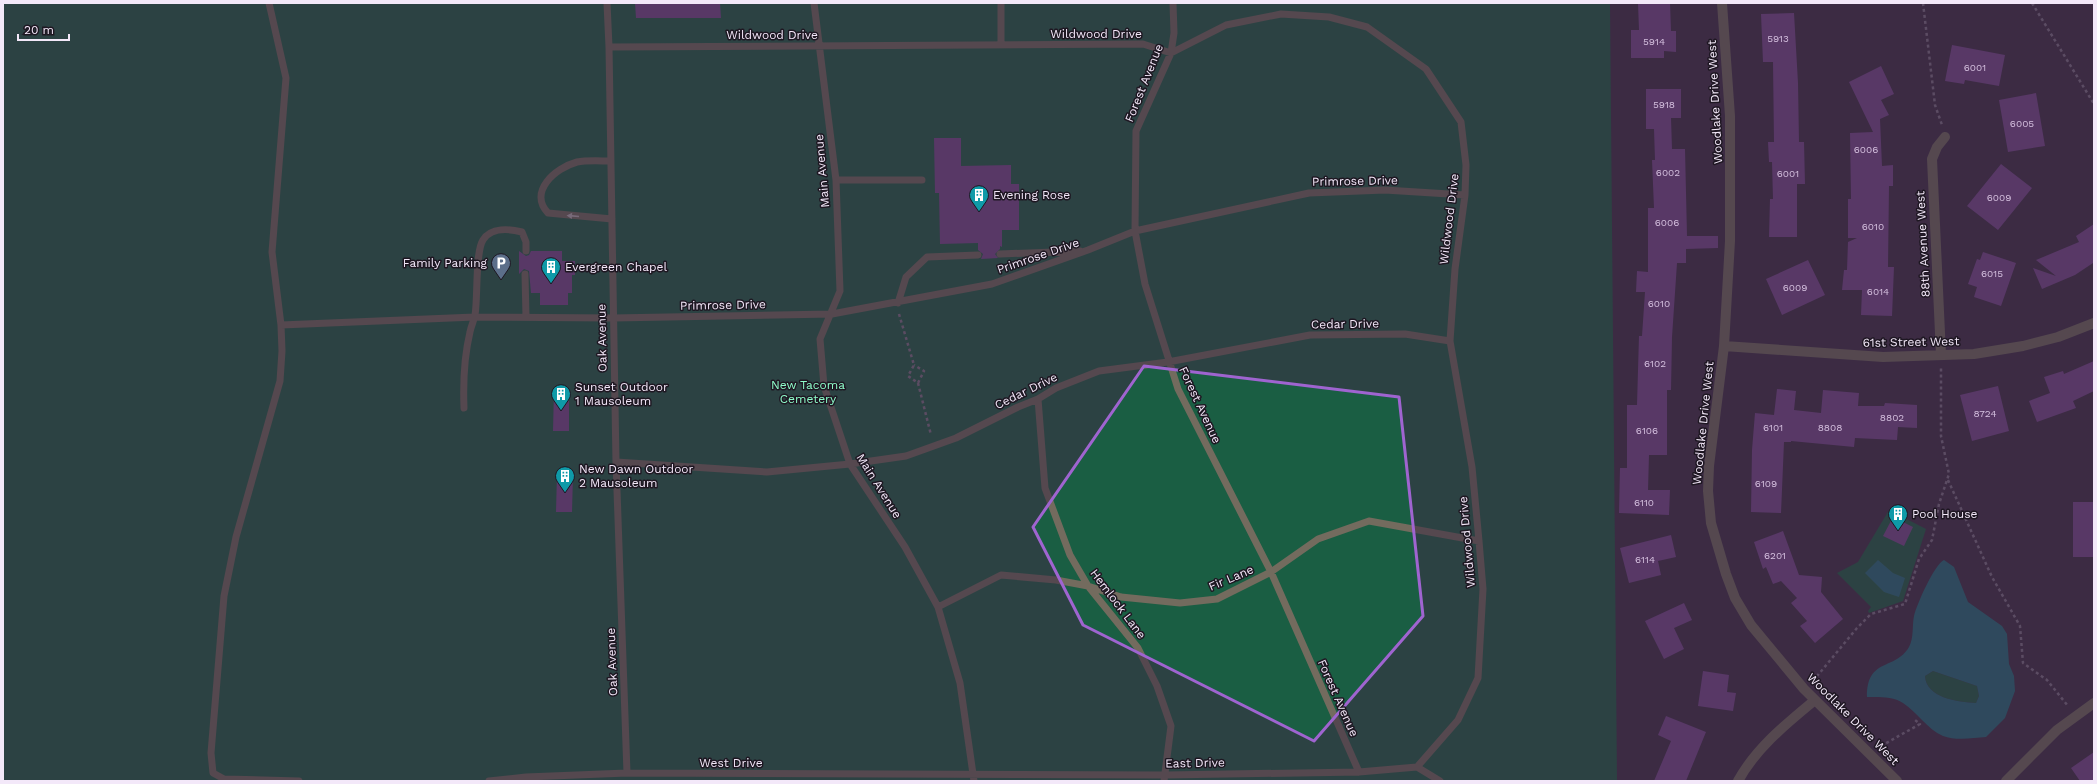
<svg xmlns="http://www.w3.org/2000/svg" width="2097" height="784" font-family="'Work Sans',sans-serif">
	<style>
		.green { fill: #1a5e43 }
		.water { fill: #206e7c; fill-rule: evenodd }
		.building { fill: #7a4791 }
		.lines { fill: none; stroke-linecap: round; stroke-linejoin: round }
		.path { stroke: #827389; stroke-width: 2.5; stroke-dasharray: 3 3; stroke-linecap: butt }
		.service { stroke: #736b5e; stroke-width: 7 }
		.minor { stroke: #736b5e; stroke-width: 10 }
		.oneway { fill: #c0b6bb }
		.marked { fill: none; stroke: #9f64d0; stroke-width: 3; stroke-linejoin: round }
		.labels { text-anchor: middle; dominant-baseline: central; stroke-width: 3; stroke-linejoin: round; paint-order: stroke }
		.number-label { font-size: 10px; fill: #d5c0df }
		.street-label { font-size: 12px; fill: #f3e8f9; stroke: #1e1722 }
		.poi-label { font-size: 12px; fill: #f3e8f9; stroke: #1e1722; text-anchor: start }
		.park-label { font-size: 12px; fill: #8efdca; stroke: #1e1722 }
	</style>
	<rect width="100%" height="100%" fill="#3c2b44"/>
	<path class="green" d="M3,3H1610L1617,781H3Z
		M1889,510L1926,529L1903,601L1869,613L1868,611L1871,607L1837,573L1858,562Z
		M1933,671L1977,686L1979,696L1976,703C1958,702 1926,698 1925,676Z"/>
	<path class="water" d="M1878,560L1893,573L1905,578L1899,597L1884,592L1865,573Z
		M1944,560L1954,567L1968,602L2002,626L2007,634L2009,664L2014,676L2015,691L2005,718L1986,737C1973,738 1956,741 1943,736C1927,729 1917,712 1903,703C1893,696 1878,697 1867,697C1867,657 1895,671 1909,647C1914,638 1912,626 1914,616C1917,604 1934,565 1944,560ZM1933,671L1977,686L1979,696L1976,703C1958,702 1926,698 1925,676Z"/>
	<path class="building" d="M635,3H720L721,18H636Z
		M1638,3H1670L1671,31H1676V52L1664,51V58H1631V30H1639Z
		M1794,13L1798,83L1799,142H1804L1805,184H1797V237H1769L1770,199H1773L1772,162H1769L1768,142H1774L1773,62H1763L1761,14Z
		M1952,45L2005,55L1999,86L1965,80L1964,84L1945,81Z
		M1881,66L1894,94L1881,100L1889,115L1880,119L1882,166L1893,165V186H1889L1888,267H1894L1892,316L1861,315L1862,290H1842L1844,270H1847L1848,242L1857,238H1848V199H1851L1850,133L1873,132L1849,82Z
		M1646,89H1681V118H1671L1672,149H1685L1687,236H1718V248L1686,249V263H1677L1672,337L1671,390H1667V455H1649L1648,490H1670L1669,515L1619,513L1620,468H1627V405H1637L1639,336H1642L1645,292H1636L1637,271L1648,272V208H1654L1652,160H1655L1654,129H1646Z
		M2036,93L2045,146L2008,152L1999,100Z
		M934,138H961V166L1011,165V184H1019V230H1002V247L1000,246V249L995,254L998,258L981,259L983,254L978,250V243L940,244L939,193H935Z
		M2001,164L2032,188L1998,230L1967,206Z
		M2094,224V264L2093,263L2075,275L2042,289L2033,268L2056,276L2036,260L2079,242L2076,236Z
		M519,251L526,256L529,255L531,251H562V261H575V275H572V293H568V305H540V293H531L529,271L524,269L519,274Z
		M1983,252L2016,263L2001,306L1974,297L1977,287L1968,284L1977,259L1980,260Z
		M1808,260L1825,295L1782,315L1766,279Z
		M2094,361V391L2073,401L2076,408L2037,422L2029,401L2050,393L2044,377L2063,371L2064,374Z
		M1998,386L2009,431L1972,441L1960,395Z
		M1777,389L1796,391L1794,410L1821,413L1823,390L1859,393L1858,406H1884L1885,403L1917,405V428L1898,427L1897,440L1855,438L1854,447L1791,441V442H1784L1781,513L1751,512L1752,450L1755,413L1774,415Z
		M554,390H569V431H553Z
		M557,474L573,475L572,512H556Z
		M2073,502H2094V557H2073Z
		M1893,517L1913,527L1904,546L1883,536Z
		M1783,531L1799,575L1822,577L1821,592L1843,619L1815,643L1800,626L1807,621L1791,603L1797,598L1781,581L1773,584L1766,567L1763,569L1754,542Z
		M1671,535L1676,557L1658,561L1661,575L1629,583L1620,548Z
		M1684,603L1692,620L1674,628L1684,649L1664,659L1645,621Z
		M1703,671L1729,675L1727,692L1736,693L1733,711L1698,706Z
		M1666,716L1706,732L1686,781H1654L1671,741L1658,735Z
		M2094,752V781H2080L2071,768Z"/>
	<g class="lines">
		<path class="path" d="M1923,3L1935,105L1942,125
			M2032,3L2094,104
			M899,314L914,365L908,376L918,383L924,371L914,365
			M918,383L931,435
			M1948,480L1992,577L2020,626L2023,663L2047,680L2068,706
			M1813,681L1857,628L1871,614L1905,604L1919,559L1932,540L1939,504L1949,474L1941,436V368
			M1881,746L1920,724L1915,720L1917,718"/>
		<path class="service" d="M269,3L286,78L272,252L281,325L282,351L280,381L236,537L224,596L211,753L213,773L224,779L299,781
			M607,3L609,47L616,462L627,773
			M814,3L836,180L840,291L820,339L824,386L850,464L905,547L938,607L960,683L974,781
			M1001,3V45
			M1173,3L1174,33L1171,53L1136,131L1135,231L1145,284L1178,389L1271,572L1359,772
			M609,47L1143,44L1171,53L1226,25L1281,14L1329,17L1367,27L1426,69L1461,122L1466,165L1465,195L1455,269L1450,341L1472,467L1479,541L1483,589L1478,678L1458,720L1417,767
			M611,161C600,161 587,160 577,162C555,168 528,192 548,213L612,219
			M836,180H922
			M1000,254L1080,251
			M525,274L526,317
			M898,303L906,277L927,257L978,255
			M281,325L475,317L613,318L832,314L992,284L1088,250L1135,231L1309,193L1385,190L1465,195
			M1038,399L1045,488L1070,555L1088,586L1138,648L1157,686L1171,726L1164,781
			M464,408C463,382 464,357 470,332C471,326 474,321 475,315C478,298 475,252 483,240C491,227 510,229 522,232L526,242V251
			M616,462L767,472L850,464L906,456L956,438L1018,407L1038,399L1056,388L1099,371L1168,362L1310,335L1405,334L1450,341
			M938,607L1001,575L1056,580L1088,586L1121,597L1180,603L1217,599L1271,572L1318,539L1369,521L1479,541
			M1417,767L1440,781
			M489,781L526,777L627,773L1166,775L1359,772L1417,767"/>
		<path class="minor" d="M1722,3L1730,116V241L1724,346L1709,466L1708,491L1711,523L1726,574L1735,598L1751,625L1804,689L1897,781
			M1724,346L1883,357L1974,354L2023,346L2058,337L2094,323
			M1941,355L1932,159L1937,147L1945,137
			M1738,781C1756,748 1786,724 1815,700
			M2006,781L2057,730L2094,703"/>
	</g>
	<defs><path id="oneway-solid" d="M-6-.8H1V-3.2L6.5 0L1 3.2V.8H-6Z"/></defs>
	<use class="oneway" href="#oneway-solid" transform="translate(573 216) rotate(-175)"/>
	<path d="M0 0H2097V784H0ZM1144,366L1399,397L1423,616L1314,741L1083,625L1033,527Z" fill="#3c2b44" fill-opacity=".55" fill-rule="evenodd"/>
	<path class="marked" d="M1144,366L1399,397L1423,616L1314,741L1083,625L1033,527Z"/>
	<defs>
		<symbol id="building-pin" viewBox="-11 -11 22 30"><path d="M0 17L-7.5 6A9.5 9.5 0 1 1 7.5 6Z" fill="#0f9aa8" stroke="#1e1722"/><path d="M-4-6H4V6H1V3H-1V6H-4ZM-2.5-4.3h1.7v1.8h-1.7ZM.8-4.3h1.7v1.8H.8ZM-2.5-1h1.7V.8h-1.7ZM.8-1h1.7V.8H.8Z" fill="#fff"/></symbol>
		<symbol id="parking-pin" viewBox="-11 -11 22 30"><path d="M0 17L-7.5 6A9.5 9.5 0 1 1 7.5 6Z" fill="#5c6f8a" stroke="#1e1722"/><path d="M-3.5-5.5H1a3.5 3.5 0 0 1 0 7H-1V5.5H-3.5ZM-1-3.4V-.6H.8a1.4 1.4 0 0 0 0-2.8Z" fill="#fff"/></symbol>
	</defs>
	<g fill-rule="evenodd">
		<use href="#building-pin" x="968" y="184" width="22" height="30"/>
		<use href="#parking-pin" x="490" y="252" width="22" height="30"/>
		<use href="#building-pin" x="540" y="256" width="22" height="30"/>
		<use href="#building-pin" x="550" y="383" width="22" height="30"/>
		<use href="#building-pin" x="554" y="465" width="22" height="30"/>
		<use href="#building-pin" x="1887" y="503" width="22" height="30"/>
	</g>
	<g class="labels">
		<g class="number-label">
			<text x="1778" y="38">5913</text>
			<text x="1654" y="41">5914</text>
			<text x="1975" y="67">6001</text>
			<text x="1664" y="104">5918</text>
			<text x="2022" y="123">6005</text>
			<text x="1866" y="149">6006</text>
			<text x="1668" y="172">6002</text>
			<text x="1788" y="173">6001</text>
			<text x="1999" y="197">6009</text>
			<text x="1667" y="222">6006</text>
			<text x="1873" y="226">6010</text>
			<text x="1992" y="273">6015</text>
			<text x="1795" y="287">6009</text>
			<text x="1878" y="291">6014</text>
			<text x="1659" y="303">6010</text>
			<text x="1655" y="363">6102</text>
			<text x="1985" y="413">8724</text>
			<text x="1892" y="417">8802</text>
			<text x="1773" y="427">6101</text>
			<text x="1830" y="427">8808</text>
			<text x="1647" y="430">6106</text>
			<text x="1766" y="483">6109</text>
			<text x="1644" y="502">6110</text>
			<text x="1775" y="555">6201</text>
			<text x="1645" y="559">6114</text>
		</g>
		<g class="street-label">
			<text x="1096" y="34">Wildwood Drive</text>
			<text x="772" y="35">Wildwood Drive</text>
			<text transform="translate(1144 83) rotate(-68)">Forest Avenue</text>
			<text transform="translate(1715 102) rotate(-93)">Woodlake Drive West</text>
			<text transform="translate(822 171) rotate(-95)">Main Avenue</text>
			<text transform="translate(1355 181) rotate(-1)">Primrose Drive</text>
			<text transform="translate(1449 219) rotate(-83)">Wildwood Drive</text>
			<text transform="translate(1923 244) rotate(-93)">88th Avenue West</text>
			<text transform="translate(1038 256) rotate(-19)">Primrose Drive</text>
			<text transform="translate(723 305) rotate(-1)">Primrose Drive</text>
			<text transform="translate(1345 324) rotate(-1)">Cedar Drive</text>
			<text transform="translate(602 338) rotate(-91)">Oak Avenue</text>
			<text transform="translate(1911 342) rotate(-1)">61st Street West</text>
			<text transform="translate(1026 391) rotate(-26)">Cedar Drive</text>
			<text transform="translate(1200 405) rotate(65)">Forest Avenue</text>
			<text transform="translate(1703 423) rotate(-84)">Woodlake Drive West</text>
			<text transform="translate(879 486) rotate(58)">Main Avenue</text>
			<text transform="translate(1467 542) rotate(-95)">Wildwood Drive</text>
			<text transform="translate(1231 578) rotate(-23)">Fir Lane</text>
			<text transform="translate(1118 604) rotate(53)">Hemlock Lane</text>
			<text transform="translate(612 662) rotate(-92)">Oak Avenue</text>
			<text transform="translate(1338 698) rotate(66)">Forest Avenue</text>
			<text transform="translate(1853 719) rotate(45)">Woodlake Drive West</text>
			<text x="731" y="763">West Drive</text>
			<text transform="translate(1195 763) rotate(-1)">East Drive</text>
		</g>
		<g class="poi-label">
			<text x="993" y="195">Evening Rose</text>
			<text x="487" y="263" text-anchor="end">Family Parking</text>
			<text x="565" y="267">Evergreen Chapel</text>
			<text x="575" y="387">Sunset Outdoor<tspan x="575" dy="14">1 Mausoleum</tspan></text>
			<text x="579" y="469">New Dawn Outdoor<tspan x="579" dy="14">2 Mausoleum</tspan></text>
			<text x="1912" y="514">Pool House</text>
		</g>
		<g class="park-label">
			<text x="808" y="385">New Tacoma<tspan x="808" dy="14">Cemetery</tspan></text>
		</g>
	</g>
	<rect width="2097" height="784" fill="none" stroke="#f3e8f9" stroke-width="8"/>
	<path d="M18 34v6h51v-6" fill="none" stroke="#f3e8f9" stroke-width="2"/>
	<text x="24" y="34" font-size="12" fill="#f3e8f9" stroke="#1e1722" stroke-width="3" paint-order="stroke">20 m</text>
</svg>
